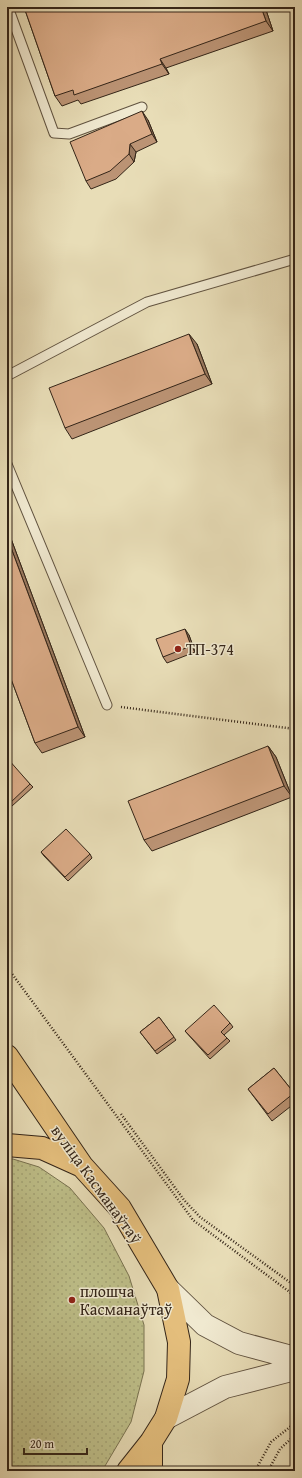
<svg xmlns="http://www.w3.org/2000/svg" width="302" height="1478" font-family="'Gentium Book Plus',serif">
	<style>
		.grass { fill: url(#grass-dots); stroke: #797250 }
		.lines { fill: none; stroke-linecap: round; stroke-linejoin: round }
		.service-casing { stroke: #615340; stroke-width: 11 }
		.tertiary-casing { stroke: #615340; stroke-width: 24 }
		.primary-casing { stroke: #342518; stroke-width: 24 }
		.path { stroke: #342518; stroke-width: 2.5; stroke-dasharray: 1 2; stroke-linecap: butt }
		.service { stroke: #f0e9d0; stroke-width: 9 }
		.tertiary { stroke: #f0e9d0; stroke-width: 22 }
		.primary { stroke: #e4be7c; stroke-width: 22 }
		.wall { fill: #bb9374; stroke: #342518 }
		.shaded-wall { fill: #99785e; stroke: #342518 }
		.building { fill: #daab87; stroke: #342518 }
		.poi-dot { fill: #8f2418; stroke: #f0e9d0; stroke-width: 1.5 }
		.labels { text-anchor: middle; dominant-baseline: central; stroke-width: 3; stroke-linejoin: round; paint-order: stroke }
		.poi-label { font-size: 16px; fill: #342518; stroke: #f0e9d0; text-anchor: start }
		.street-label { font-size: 16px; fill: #342518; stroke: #f0e9d0 }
	</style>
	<defs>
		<pattern id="grass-dots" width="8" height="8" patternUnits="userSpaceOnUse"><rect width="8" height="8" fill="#bebf89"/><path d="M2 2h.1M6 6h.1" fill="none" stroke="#a4a476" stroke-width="1.8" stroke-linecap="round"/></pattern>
	</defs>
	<rect width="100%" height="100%" fill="#e8ddb7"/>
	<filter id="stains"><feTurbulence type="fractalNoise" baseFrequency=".005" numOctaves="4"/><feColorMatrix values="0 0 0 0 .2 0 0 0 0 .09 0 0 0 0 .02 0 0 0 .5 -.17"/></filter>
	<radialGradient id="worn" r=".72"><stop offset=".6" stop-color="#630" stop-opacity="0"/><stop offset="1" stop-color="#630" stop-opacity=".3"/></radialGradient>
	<path class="grass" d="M7,1159H13L39,1167L70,1188L104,1228L129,1276L144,1325V1371L131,1422L102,1471H7Z"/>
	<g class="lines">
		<defs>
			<path id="service" d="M8,7L54,133L69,134L142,107
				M7,376L147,302L295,259
				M7,464L107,705"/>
			<path id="tertiary" d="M168,1289L205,1325L239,1343L295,1358
				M166,1418L225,1387L295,1369"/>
			<path id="primary" d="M7,1056L82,1166L120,1208L168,1289L179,1342L178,1379L166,1418L151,1442L128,1471
				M7,1145L42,1148L82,1166
				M151,1442V1471"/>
		</defs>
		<use href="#service" class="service-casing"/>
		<use href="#tertiary" class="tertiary-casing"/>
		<use href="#primary" class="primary-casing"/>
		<path class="path" d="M121,707L295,729
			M7,967L193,1220L295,1296
			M121,1114L184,1200L200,1217L295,1286
			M255,1471L271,1442L295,1423
			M268,1471L280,1449L295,1435"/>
		<use href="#service" class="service"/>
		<use href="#tertiary" class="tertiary"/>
		<use href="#primary" class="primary"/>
	</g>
	<path class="wall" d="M24,7H265L273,31L166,68L169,74L81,104L78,100L62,106L55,96Z
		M148,120L157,142L136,152L134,162L116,179L91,189L86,181Z
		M197,344L212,384L72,439L65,428Z
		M7,528L85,737L42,753L35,743L7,668Z
		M189,635L195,652L167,663L163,657Z
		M268,746L276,757L292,797L152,851L144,840Z
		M7,760L30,784L33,787L12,806L7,801Z
		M41,852L90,854L92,858L68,881L44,856Z
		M159,1017L176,1040L157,1054L140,1032Z
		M230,1023L233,1027L224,1035L230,1041L210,1059L185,1031Z
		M274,1068L295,1094V1103L272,1121L248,1089Z"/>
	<path class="shaded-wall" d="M261,7H265L273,31L266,21Z
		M160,59L166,68L169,74L162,64Z
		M142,111L148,120L157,142L152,134Z
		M130,144L136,152L134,162L129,154Z
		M189,334L197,344L212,384L205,374Z
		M7,528L85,737L78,727L7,537Z
		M185,629L189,635L195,652L191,646Z
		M268,746L276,757L292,797L284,786Z"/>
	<path class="building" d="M24,7H261L266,21L160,59L162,64L74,95L73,90L55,96Z
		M142,111L152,134L130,144L129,154L110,171L86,181L70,142Z
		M189,334L205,374L65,428L49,388Z
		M7,537L78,727L35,743L7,668Z
		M185,629L191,646L163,657L156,639Z
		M268,746L284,786L144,840L128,801Z
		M8,759L30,784L10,803L7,800V760Z
		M66,829L90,854L65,877L41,852Z
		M214,1005L230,1023L221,1032L227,1038L208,1055L185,1031Z
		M159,1017L174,1037L155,1051L140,1032Z
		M274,1068L294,1093L268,1114L248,1089Z"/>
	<g class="poi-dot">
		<circle cx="178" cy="649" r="4"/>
		<circle cx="72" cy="1300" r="4"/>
	</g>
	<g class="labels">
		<g class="poi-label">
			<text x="186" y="649">ТП-374</text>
			<text x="80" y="1291">плошча<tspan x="80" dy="18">Касманаўтаў</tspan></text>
		</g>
		<g class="street-label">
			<text transform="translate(97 1184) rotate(54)">вуліца Касманаўтаў</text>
		</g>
	</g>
	<rect width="302" height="1478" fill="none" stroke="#e8ddb7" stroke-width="24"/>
	<rect x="8" y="8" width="286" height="1462" fill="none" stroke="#342518" stroke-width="2"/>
	<rect x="12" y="12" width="278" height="1454" fill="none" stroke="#342518"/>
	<path d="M24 1448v6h63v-6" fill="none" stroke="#342518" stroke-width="2"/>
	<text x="30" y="1448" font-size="12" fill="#342518" stroke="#f0e9d0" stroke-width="3" paint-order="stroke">20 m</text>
	<rect width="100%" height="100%" filter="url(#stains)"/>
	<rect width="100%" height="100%" fill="url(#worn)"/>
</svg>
